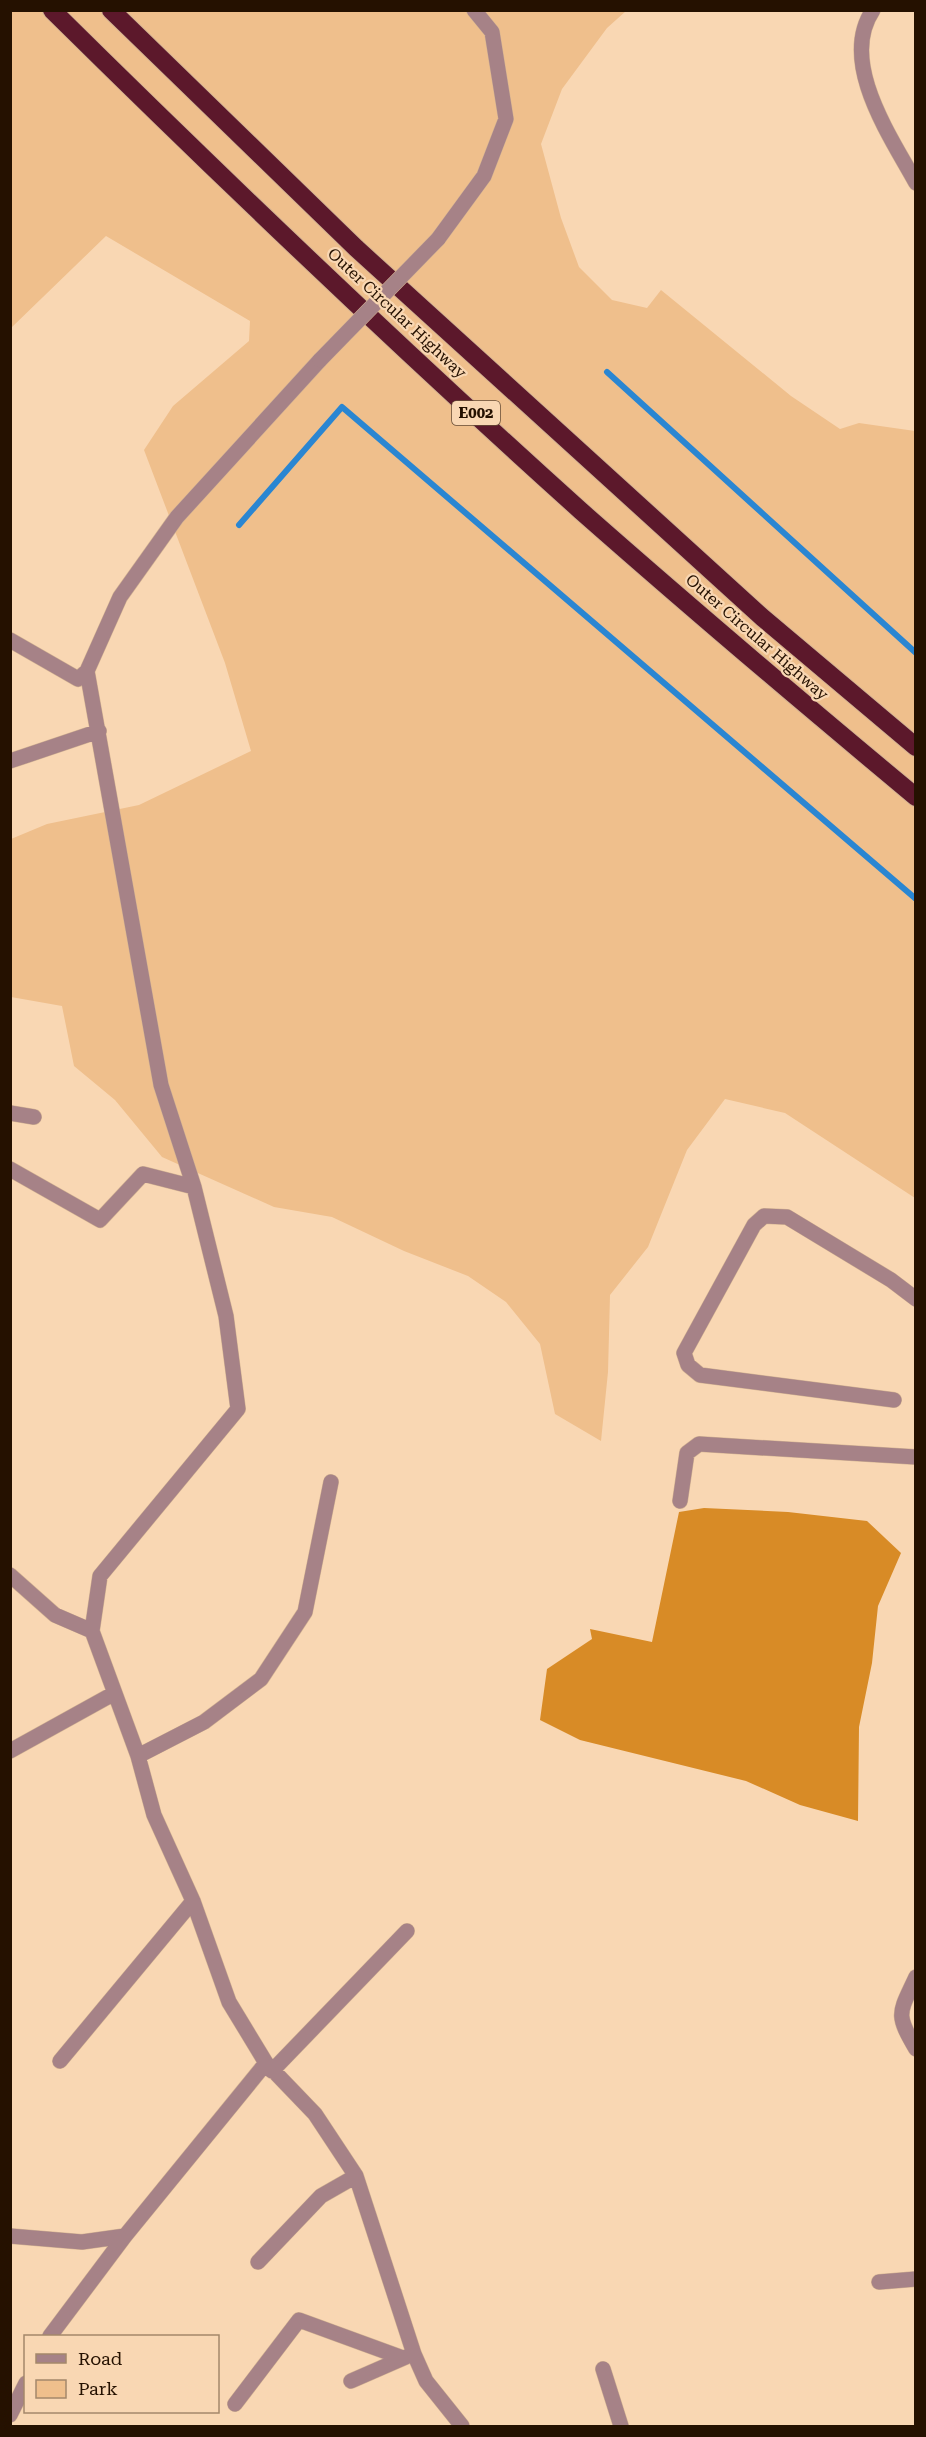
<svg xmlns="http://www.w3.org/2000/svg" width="926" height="2437" font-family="'Roboto Serif',serif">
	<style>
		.green { fill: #efbf8c }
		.forest { fill: #d88b26 }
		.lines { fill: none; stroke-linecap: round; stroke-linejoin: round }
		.stream { stroke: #2a86d2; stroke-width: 6 }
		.minor-casing { stroke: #d3b393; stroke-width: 16 }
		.highway-casing { stroke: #d3b393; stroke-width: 20 }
		.minor { stroke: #a68287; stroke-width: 15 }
		.highway { stroke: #5c182b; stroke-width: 18 }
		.minor-bridge-casing { stroke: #d3b393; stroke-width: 16; stroke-linecap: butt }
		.minor-bridge { stroke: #a68287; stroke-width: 15 }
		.labels { text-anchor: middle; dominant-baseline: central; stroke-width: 4.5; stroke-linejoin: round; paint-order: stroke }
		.shield { fill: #f9d7b3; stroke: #654c36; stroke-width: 1.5 }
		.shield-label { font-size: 15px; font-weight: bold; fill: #251100 }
		.street-label { font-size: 16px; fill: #251100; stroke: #f9d7b3 }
	</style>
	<rect width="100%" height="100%" fill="#f9d7b3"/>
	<path class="green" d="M11,11H626L607,28L562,89L541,144L561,218L579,267L612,300L647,308L661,290L791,396L840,429L859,423L915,431V1198L785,1113L725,1099L687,1150L648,1247L610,1295L608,1372L601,1441L555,1414L540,1344L506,1302L468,1276L404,1251L332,1217L274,1207L162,1157L115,1100L74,1066L62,1006L11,997V839L47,824L139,805L251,751L225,663L144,450L173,406L249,341L250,321L106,236L11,328Z"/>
	<path class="forest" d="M704,1508L788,1512L867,1521L901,1553L878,1606L872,1663L859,1727L858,1821L800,1805L746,1781L580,1740L540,1720L547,1669L592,1639L590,1629L652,1642L679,1512Z"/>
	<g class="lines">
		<path class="stream" d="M607,372L916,653
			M239,525L342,407L916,899"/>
		<defs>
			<path id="minor" d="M873,10C838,62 891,137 916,183
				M438,239L484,176L506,119L492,32L474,10
				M320,360L177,517L120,597L87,671L161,1085L194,1187L226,1316L238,1409L100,1576L92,1631L138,1756L154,1815L193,1901L229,2002L266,2063L315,2114L356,2176L414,2354L426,2381L462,2426
				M10,640L78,679L87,671
				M10,761L99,731
				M10,1113L34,1117
				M10,1169L100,1220L143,1174L194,1187
				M894,1400L700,1375L688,1365L684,1353L754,1225L764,1216L787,1217L891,1280L916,1299
				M680,1501L687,1453L699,1444L916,1457
				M10,1575L55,1615L92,1631
				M10,1751L113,1694
				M138,1756L204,1722L261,1679L305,1612L331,1482
				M916,1977C899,2014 895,2013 916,2049
				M60,2061L193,1901
				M272,2071L407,1931
				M10,2236L82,2242L125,2236
				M258,2262L321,2196L356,2176
				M879,2282L916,2279
				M50,2336L125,2236L266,2063
				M603,2369L621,2426
				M351,2381L406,2357
				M235,2404L299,2320L403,2358
				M10,2415L26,2383"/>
			<path id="highway" d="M52,10C225,181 401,349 581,511C691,608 803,703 916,797
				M111,10L356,248L763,618L916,747"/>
		</defs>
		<use href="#minor" class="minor-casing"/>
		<use href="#highway" class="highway-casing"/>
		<use href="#minor" class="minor"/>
		<use href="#highway" class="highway"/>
		<defs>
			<path id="minor-bridge" d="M320,360L438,239"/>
		</defs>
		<use href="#minor-bridge" class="minor-bridge-casing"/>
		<use href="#minor-bridge" class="minor-bridge"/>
	</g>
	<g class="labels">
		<rect class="shield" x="452" y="401" width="48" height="24" rx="4.5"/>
		<g class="shield-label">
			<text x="476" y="413">E002</text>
		</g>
		<g class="street-label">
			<text transform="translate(397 313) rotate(43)">Outer Circular Highway</text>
			<text transform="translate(757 637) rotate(41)">Outer Circular Highway</text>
		</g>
	</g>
	<rect width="926" height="2437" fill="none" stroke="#251100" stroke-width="24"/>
	<rect x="24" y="2335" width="195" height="78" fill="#f9d7b3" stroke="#a4886b" stroke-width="1.5"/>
	<rect x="36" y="2354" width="30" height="9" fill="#a68287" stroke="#a4886b" stroke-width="1.5"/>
	<text x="78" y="2365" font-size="18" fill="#251100">Road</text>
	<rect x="36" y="2380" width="30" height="18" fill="#efbf8c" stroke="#a4886b" stroke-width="1.5"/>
	<text x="78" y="2395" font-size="18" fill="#251100">Park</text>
</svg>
